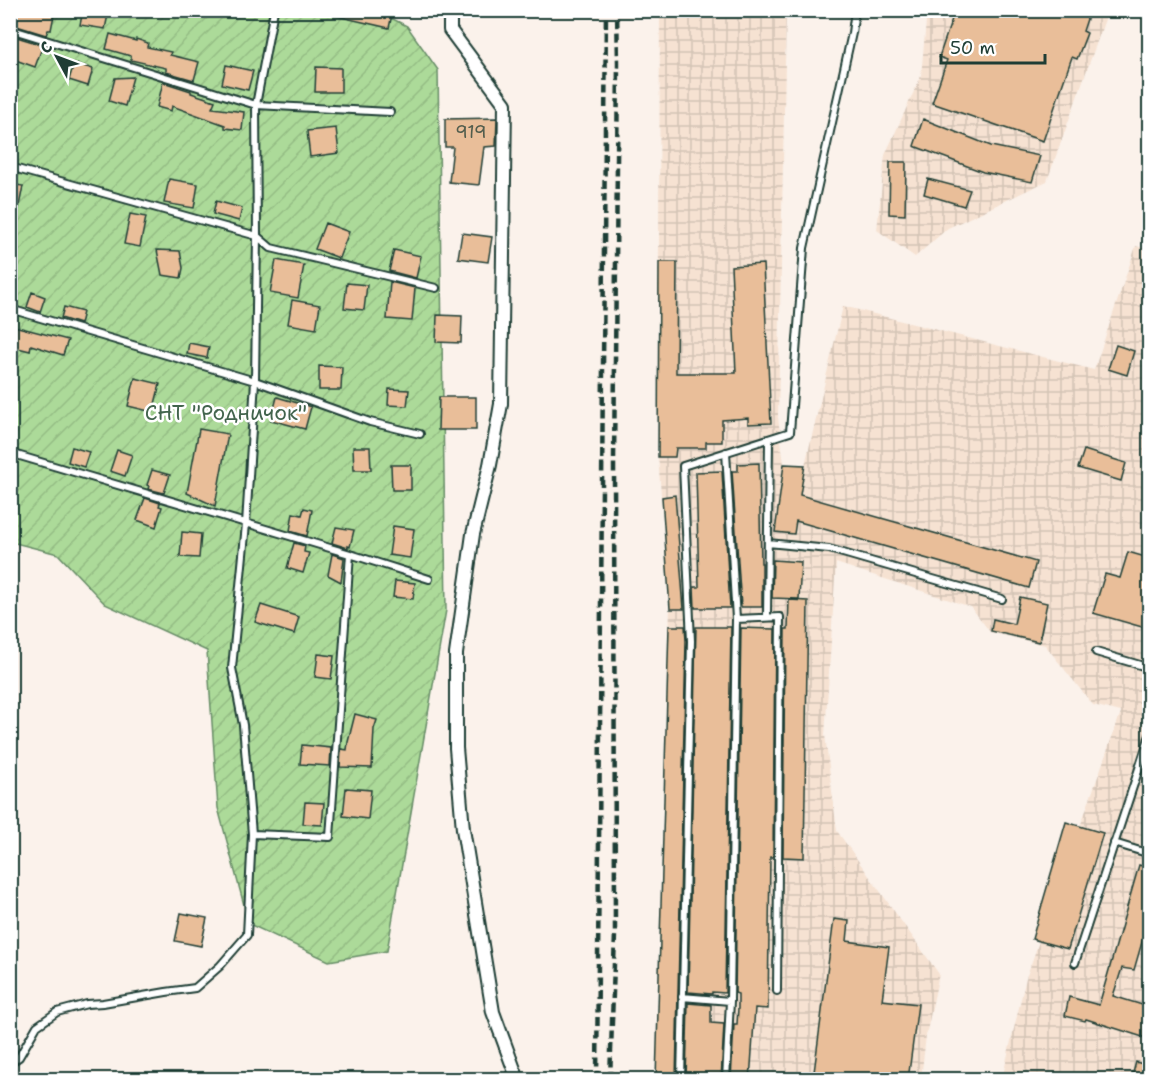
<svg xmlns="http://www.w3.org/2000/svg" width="1160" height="1090" font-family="'Shantell Sans',sans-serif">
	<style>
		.industrial { fill: url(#industrial-grid) }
		.garden { fill: url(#garden-furrows); stroke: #668c66; stroke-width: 1.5 }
		.building { fill: #e9be99; stroke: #1f3d34; stroke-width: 1.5 }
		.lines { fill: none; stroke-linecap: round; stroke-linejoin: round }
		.service-casing { stroke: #1f3d34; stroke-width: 10 }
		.minor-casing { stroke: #1f3d34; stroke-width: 16 }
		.service { stroke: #fff; stroke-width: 6 }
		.minor { stroke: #fff; stroke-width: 12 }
		.rail { stroke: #1f3d34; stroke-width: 4.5; stroke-dasharray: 9 4.5; stroke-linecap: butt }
		.labels { text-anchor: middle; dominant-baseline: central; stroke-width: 5; stroke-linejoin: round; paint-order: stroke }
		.number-label { font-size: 18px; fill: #525d4d }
		.park-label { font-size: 21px; fill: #42644d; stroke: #fff }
	</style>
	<defs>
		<pattern id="industrial-grid" width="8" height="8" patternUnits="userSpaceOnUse" patternTransform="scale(1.5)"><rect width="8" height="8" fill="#f6e2d2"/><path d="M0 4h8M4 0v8" fill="none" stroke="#d2c3b5"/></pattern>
		<pattern id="garden-furrows" width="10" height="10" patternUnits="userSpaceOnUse" patternTransform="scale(1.5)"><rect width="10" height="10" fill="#acda99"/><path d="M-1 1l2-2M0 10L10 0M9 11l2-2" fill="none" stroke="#94bc84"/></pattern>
	</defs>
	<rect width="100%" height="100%" fill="#fbf2eb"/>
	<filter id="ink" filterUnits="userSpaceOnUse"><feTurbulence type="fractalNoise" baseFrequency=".0167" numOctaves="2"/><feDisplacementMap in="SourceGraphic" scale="12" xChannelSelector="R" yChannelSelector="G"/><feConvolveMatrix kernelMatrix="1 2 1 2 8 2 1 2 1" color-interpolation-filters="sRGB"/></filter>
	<g filter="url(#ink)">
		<path class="industrial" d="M660,11H786L778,417L784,464L805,465L843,306L1094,370L1136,246L1149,250V1079H1002L1026,978L1121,712L1093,705L1045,645L990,632L971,607L836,563L825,735L837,831L939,974L926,1036L921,1079L656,1080L670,607L658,457Z
			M927,11H1108L1047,181L948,228L915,257L877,230L885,155L921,76Z"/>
		<path class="garden" d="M10,11H377L407,26L438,70L446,610L387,951L329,961L249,924L218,808L207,651L105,604L58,554L11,542Z"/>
		<path class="building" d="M10,10H55L51,30H48L46,35L10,24Z
			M83,10H109L105,29L80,25Z
			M332,10H393L389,28L332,15Z
			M955,10H1090L1083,31L1087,33L1077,59L1072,57L1043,141L932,103L947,60L939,57Z
			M110,34L136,41V39L148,43L147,47L171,52L170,55L199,62L194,80L166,72V68L131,60V56L106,49Z
			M10,35L43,45L35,67L10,58Z
			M74,63L93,69L88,86L69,80Z
			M226,65L253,71L248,90L222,84Z
			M316,67L341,68V92H315Z
			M133,77L125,106L109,101L115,78Z
			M163,82L191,91V93L215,101L212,108L244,112L242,130L225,128V125L172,106L171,111L157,107Z
			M497,118L496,146L484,147L479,185L449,182L453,147H445V119Z
			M923,119L991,146L1040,156L1032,182L983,172L914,146Z
			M336,128L339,153L310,157L307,131Z
			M890,162H906L905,215L889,214Z
			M169,179L198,184L194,208L164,203Z
			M928,179L970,190L964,206L924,194Z
			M10,184L23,186L16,221H10Z
			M216,201L242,208L239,221L213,214Z
			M130,214L146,217L140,247L124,244Z
			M325,223L349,232L339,258L315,249Z
			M462,233L492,237L488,262L458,258Z
			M157,250L180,251L183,268L181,278L162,275Z
			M394,250L421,256L416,278L389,271Z
			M276,260L304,265L298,298L270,293Z
			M659,262H677L676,373H736L731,266L763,264L771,423L748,424V418L722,420V442H706V448H676L675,457H658Z
			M390,282L415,288L412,321L387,319Z
			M347,283L367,285L364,310L344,308Z
			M32,292L45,297L40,312L27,307Z
			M292,300L320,305L316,329L288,324Z
			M64,307L83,312L80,324L61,318Z
			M437,315L462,316L461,343L436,342Z
			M10,325L68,340L63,355L31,345L30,351L10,346Z
			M189,343L209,347L207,358L187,354Z
			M1116,345L1134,351L1127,375L1108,369Z
			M319,366L342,367L341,390H319Z
			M135,378L160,384L153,412L128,406Z
			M389,389L409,390L407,406L388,405Z
			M277,397L311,407L305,429L271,420Z
			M439,397H476V430H438Z
			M199,429L228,434L215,506L187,493Z
			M72,447L89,452L84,467L68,462Z
			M353,447H370L371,470H354Z
			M117,450L132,455L125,476L110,471Z
			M1084,450L1126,463L1121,481L1078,468Z
			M759,463L761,563H762V607H741L732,471H738V464Z
			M784,464L805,465L800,495L1036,562L1029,588L796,521L794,534L775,532Z
			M391,465H411V490H392Z
			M152,470L170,475L164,493L148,489L149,486L147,485Z
			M722,471L730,608H695L694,587H699L696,472Z
			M675,495L684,609H670L662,497Z
			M145,498L160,503L159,506L162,507L156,527L137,520Z
			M304,508L312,510L307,536L290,531L293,513L302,515Z
			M393,526L414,529L410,558L389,555Z
			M336,527L354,530L350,547L348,546V548L332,543Z
			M182,532L201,534L199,558L180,557Z
			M294,543L305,546L304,552L309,553L303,573L287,568Z
			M1128,552L1149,558V629L1093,613L1105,574L1120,578Z
			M332,554L344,558L341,582L328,575Z
			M773,560L801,562L799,599L772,598Z
			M395,581L415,583L413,599L393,597Z
			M1020,597L1047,603L1039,642L991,631L993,619L1014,624Z
			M789,600L808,601L804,858L783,857L785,629H788Z
			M261,605L299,617L294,634L255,622Z
			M669,626H685L686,641L676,1080H656Z
			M696,627H731L725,993L712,992V994L688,992Z
			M741,628L775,629L773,857H770L768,1009L755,1008L750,1080H731L734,1024H737L738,1008V994L735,993Z
			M318,654L334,656L331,679L315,677Z
			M355,714L377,720L374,729L372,768L340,767L341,749L347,750L348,742Z
			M302,745L331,748L330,766L300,764Z
			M346,788L371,790L368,819L343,816Z
			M305,802L324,803L322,825L303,824Z
			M1066,822L1103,833L1068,949L1032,939Z
			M1139,865L1149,868V918L1134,970L1122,968L1113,996L1149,1007V1039L1086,1019L1085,1021L1065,1016L1069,997L1099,1005Z
			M181,913L207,918L201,946L175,941Z
			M834,919L849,921L847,941L889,947L882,1000L918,1004L908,1080H813Z
			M688,1003L711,1005V1023L724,1024L721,1080H686Z
			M1136,1062L1149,1066V1080H1131Z"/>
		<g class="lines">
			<defs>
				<path id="service" d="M10,29L256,105L390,112
					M10,167L257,236L271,248L436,288
					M10,309L255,381L370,422L420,434
					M10,453L350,554L429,579
					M768,543L829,549L1002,599
					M767,617L769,439
					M736,619L780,617L777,991
					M1096,652L1150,668
					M252,834L330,837L350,554
					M1114,843L1150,854
					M1075,963L1150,735
					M682,997L730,1001L736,619L726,452
					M10,1063L19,1057L37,1026L57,1012L87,1004L103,1003L166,992L195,988L220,966L247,935L252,834L243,725L232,668L246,524L255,381L257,236L256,105L274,10
					M681,1080L691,641L683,466L790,432L804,248L852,33L855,10
					M726,1080L730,1001"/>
				<path id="minor" d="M450,10V30L505,104L501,404L490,465L473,534L456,654V748L463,829L493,1012L518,1080"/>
			</defs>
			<use href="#service" class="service-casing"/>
			<use href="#minor" class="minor-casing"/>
			<use href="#service" class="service"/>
			<use href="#minor" class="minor"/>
			<path class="rail" d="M597,1080L606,10
				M610,1080L615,934L614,461L618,63L617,10"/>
		</g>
	</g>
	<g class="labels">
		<g class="number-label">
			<text x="471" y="132">919</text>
		</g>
		<g class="park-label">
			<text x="226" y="413">СНТ "Родничок"</text>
		</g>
	</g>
	<rect width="1160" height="1090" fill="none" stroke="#fff" stroke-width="36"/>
	<rect x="18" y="18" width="1124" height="1054" fill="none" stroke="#1f3d34" stroke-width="2" filter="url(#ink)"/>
	<g transform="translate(57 57) rotate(311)" stroke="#ffffff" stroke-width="4.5" paint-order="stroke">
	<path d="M0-4.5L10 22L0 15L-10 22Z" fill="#1f3d34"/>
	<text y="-9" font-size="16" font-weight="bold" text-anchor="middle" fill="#1f3d34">С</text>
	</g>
	<path d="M941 54v9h104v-9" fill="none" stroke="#1f3d34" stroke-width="3"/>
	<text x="950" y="54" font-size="18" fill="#1f3d34" stroke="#ffffff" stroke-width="4.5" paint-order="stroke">50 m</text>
</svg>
